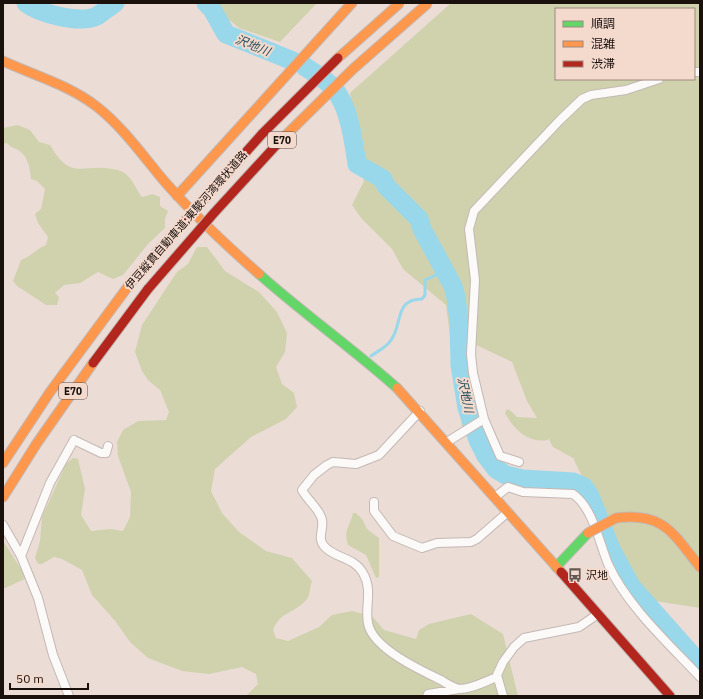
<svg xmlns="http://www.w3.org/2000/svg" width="703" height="699" font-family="'IBM Plex Sans','Noto Sans JP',sans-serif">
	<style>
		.green { fill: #d0d2ae; fill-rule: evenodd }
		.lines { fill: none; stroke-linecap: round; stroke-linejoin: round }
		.stream { stroke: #98d8ea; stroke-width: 3 }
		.river { stroke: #98d8ea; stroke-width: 19 }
		.street-casing { stroke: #c3b8b3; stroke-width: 10 }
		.fast-casing { stroke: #c3b8b3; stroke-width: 11 }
		.slow-casing { stroke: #c3b8b3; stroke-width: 11 }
		.jam-casing { stroke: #c3b8b3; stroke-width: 11 }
		.street { stroke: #fcfaf9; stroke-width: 8 }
		.fast { stroke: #63d668; stroke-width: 9 }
		.slow { stroke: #ff974d; stroke-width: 9 }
		.jam { stroke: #b3261e; stroke-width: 9 }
		.slow-bridge-casing { stroke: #c3b8b3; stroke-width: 11; stroke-linecap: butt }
		.jam-bridge-casing { stroke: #c3b8b3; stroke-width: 11; stroke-linecap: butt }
		.slow-bridge { stroke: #ff974d; stroke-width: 9 }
		.jam-bridge { stroke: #b3261e; stroke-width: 9 }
		.labels { text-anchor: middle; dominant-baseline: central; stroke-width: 4; stroke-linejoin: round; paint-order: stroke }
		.shield { fill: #f4d9cd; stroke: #5b4d47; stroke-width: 1 }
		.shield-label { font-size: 10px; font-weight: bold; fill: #1a110d }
		.street-label { font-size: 11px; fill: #1a110d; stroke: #f4d9cd }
		.poi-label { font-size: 11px; fill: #1a110d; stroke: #f4d9cd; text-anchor: start }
		.water-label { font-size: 12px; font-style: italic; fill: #224e5a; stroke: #f4d9cd }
	</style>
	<rect width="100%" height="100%" fill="#ebdcd6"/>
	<path class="green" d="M209,3H317L280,42L239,28Z
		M451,3H700V608L649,600L615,544L573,458L553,447L548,438V440C528,444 513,428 505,413L507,409L511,411L517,417L537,418L527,401L512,362L470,342L480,416L462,427L446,305L403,269L392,249L361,218L352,205L364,181L350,93ZM556,9H694V79H556Z
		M18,125L30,130L39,142L50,145C72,182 80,163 113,169C118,170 123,171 127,175C133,180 137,191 142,197L152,194L160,197V206L168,211L165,219V228L148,244L123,275L113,279L98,272L80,283L64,285L55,293L59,297L57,305H46L17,286L13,281L21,260C30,257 36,249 46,245L48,237L38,223L35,214L41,209L45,189L37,181L31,179C30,170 29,159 21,152C16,148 11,148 7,143L3,144V128Z
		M197,247H207L225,271L259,292L277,312L287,333L285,352L276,367L282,384L294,393L297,407L286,419L251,437L215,469L211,491L222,513L239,532L266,551L292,558L312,581C310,586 310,595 307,599C295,614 281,610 273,630L276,638L288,641L319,627L332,615L352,611L372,616L384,630L416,639L419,630L429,624L471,614L503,634L518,696H246L258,684L256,674L242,667L209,674L182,671L148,658L130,642L116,622L92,595L82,570L62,559L54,557L42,564H38L35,558L40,541L42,517L66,464L73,458L78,459L85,489L81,515L91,531L110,529L123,531L130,517L131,492L118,456L117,442L123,430L138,421L166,420L169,412L160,390L148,380L142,371L135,352L142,325L177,272L188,264Z
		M353,513H356L362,519L367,529L379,538V577L376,578L366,555L348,545C343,528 350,528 353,513Z
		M3,541L27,578L3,589Z"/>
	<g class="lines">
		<path class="stream" d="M371,356C378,351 387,347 391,340C403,324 394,299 422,299L425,295V280L445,271"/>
		<path class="river" d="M26,3C40,14 80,24 97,16C103,12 109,7 115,3
			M206,3L212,9L226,34L293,61
			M304,66C316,74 332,83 339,96C350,114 354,144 357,164L383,179L386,186L419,219L422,229L453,286L456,297L459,321L460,365L467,408L478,440L486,456L496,469L506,475L522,479L573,482L584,487L590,496L611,549L631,586L700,664"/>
		<defs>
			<path id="street" d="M694,72H700
				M420,411L379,455L356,464L333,462L327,465L314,475L302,490C307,500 320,509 322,520C324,529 317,538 324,546C335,559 353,556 363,573C374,592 363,610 369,627C377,650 420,670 441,680C446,683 453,688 460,689C472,689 486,681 497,677
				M447,442L484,419
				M519,462L500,456L484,419L473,373L471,354L475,280L469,229L474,211L560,120L582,99L591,95L626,90L659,79
				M495,497L508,487L523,492L573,494C593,508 599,542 608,564C627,606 669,644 700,677
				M374,502V511L393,536L422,548L437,543L471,542L477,539L508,512
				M3,525L21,556L38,598L53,655L69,696
				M21,556L50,483L74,440L101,453H106L108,446
				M427,696L428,694L459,689
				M503,696L497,675L503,662L514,647L524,638L579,627L598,614"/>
			<path id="fast" d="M259,274C304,314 352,348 397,388
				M556,567L588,533"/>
			<path id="slow" d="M3,61C33,75 69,85 96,106C123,127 143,156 165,182C194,215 226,245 259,274
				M177,196L352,3
				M397,388L561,572
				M3,463L50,392L135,277
				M3,497L37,443L93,363
				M616,518C665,512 673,534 700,567"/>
			<path id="jam" d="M93,363L148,289
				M561,572L670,696"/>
		</defs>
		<use href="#street" class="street-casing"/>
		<use href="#fast" class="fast-casing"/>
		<use href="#slow" class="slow-casing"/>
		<use href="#jam" class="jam-casing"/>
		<use href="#street" class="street"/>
		<use href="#fast" class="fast"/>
		<use href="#slow" class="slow"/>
		<use href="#jam" class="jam"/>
		<defs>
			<path id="slow-bridge" d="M338,58L400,3
				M280,141L353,69L428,3
				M588,533L616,518"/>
			<path id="jam-bridge" d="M135,277L262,134L338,58
				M148,289L214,213L280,141"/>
		</defs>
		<use href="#slow-bridge" class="slow-bridge-casing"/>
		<use href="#jam-bridge" class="jam-bridge-casing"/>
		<use href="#slow-bridge" class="slow-bridge"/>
		<use href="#jam-bridge" class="jam-bridge"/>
	</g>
	<defs>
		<symbol id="bus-bare" viewBox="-9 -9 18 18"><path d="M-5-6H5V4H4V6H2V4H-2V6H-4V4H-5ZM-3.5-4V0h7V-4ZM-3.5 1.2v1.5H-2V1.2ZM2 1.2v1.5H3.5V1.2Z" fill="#635853" stroke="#f4d9cd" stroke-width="2.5" paint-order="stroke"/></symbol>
	</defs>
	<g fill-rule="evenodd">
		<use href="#bus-bare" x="565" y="565" width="20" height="20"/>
	</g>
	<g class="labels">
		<g class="shield">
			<rect x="268" y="132" width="28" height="16" rx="3"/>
			<rect x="59" y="383" width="28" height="16" rx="3"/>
		</g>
		<g class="shield-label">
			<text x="282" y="140">E70</text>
			<text x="73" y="391">E70</text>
		</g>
		<g class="street-label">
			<text transform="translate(186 220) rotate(-49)">伊豆縦貫自動車道;東駿河湾環状道路</text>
		</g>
		<g class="poi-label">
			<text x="586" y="575">沢地</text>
		</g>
		<g class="water-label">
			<text transform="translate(253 45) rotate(22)">沢地川</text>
			<text transform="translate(466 395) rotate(78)">沢地川</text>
		</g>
	</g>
	<rect width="703" height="699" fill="none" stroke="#1a110d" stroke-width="8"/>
	<rect x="555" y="8" width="140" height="72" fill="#f4d9cd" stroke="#9d8980"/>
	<rect x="563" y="21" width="20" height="6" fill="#63d668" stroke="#9d8980"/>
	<text x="591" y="28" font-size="12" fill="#1a110d">順調</text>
	<rect x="563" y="41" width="20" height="6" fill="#ff974d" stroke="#9d8980"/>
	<text x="591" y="48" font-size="12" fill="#1a110d">混雑</text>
	<rect x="563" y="61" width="20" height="6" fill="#b3261e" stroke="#9d8980"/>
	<text x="591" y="68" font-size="12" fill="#1a110d">渋滞</text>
	<path d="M10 683v6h78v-6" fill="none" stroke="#1a110d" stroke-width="2"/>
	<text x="16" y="683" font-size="12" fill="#1a110d" stroke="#f4d9cd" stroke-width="3" paint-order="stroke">50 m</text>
</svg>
